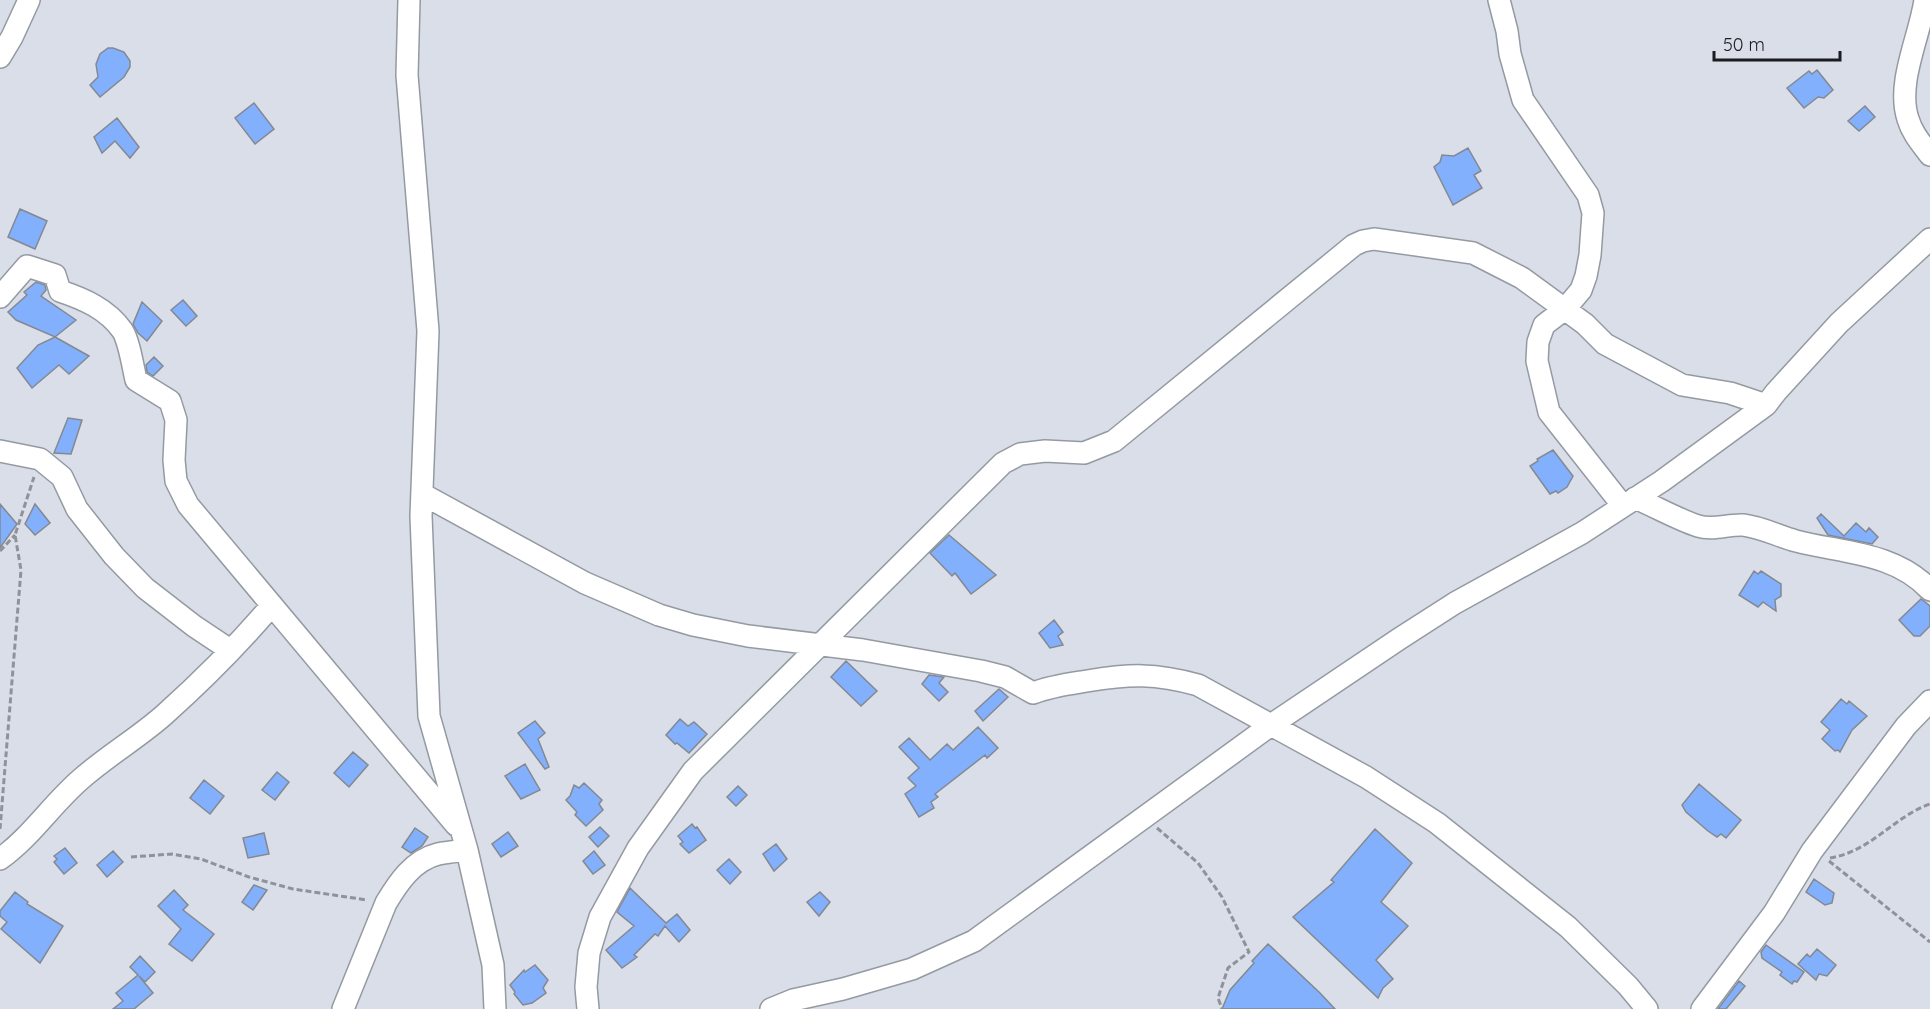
<svg xmlns="http://www.w3.org/2000/svg" width="1930" height="1009" font-family="Quicksand,sans-serif">
	<style>
		.building { fill: #82b0fd; stroke: #838891; stroke-width: 1.5 }
		.lines { fill: none; stroke-linecap: round; stroke-linejoin: round }
		.street-casing { stroke: #949aa2; stroke-width: 24 }
		.path { stroke: #8f929a; stroke-width: 3; stroke-dasharray: 6 3; stroke-linecap: butt }
		.street { stroke: #fff; stroke-width: 21 }
	</style>
	<rect width="100%" height="100%" fill="#d9dee8"/>
	<path class="building" d="M108,48H113L124,52L130,61V67L124,77L100,97L90,85L98,77L96,64L100,54Z
		M1817,70L1833,90L1824,98L1818,97L1804,108L1787,88L1809,71L1812,74Z
		M254,103L274,129L255,144L235,118Z
		M1865,106L1875,117L1859,131L1848,121Z
		M117,118L139,147L130,158L115,141L102,153L94,137Z
		M1468,148L1481,171L1474,175L1482,188L1453,205L1434,167L1440,162L1442,155L1454,156Z
		M20,209L47,221L35,249L8,237Z
		M36,282L45,285L46,290L41,296L76,320L55,337L16,320L8,312L27,295L24,292Z
		M183,300L197,316L186,326L171,310Z
		M142,302L162,321L147,341L138,333L133,324Z
		M55,337L89,356L69,374L59,365L32,388L17,368L38,345Z
		M154,357L163,366L153,376L147,372L146,365Z
		M68,418L82,420L71,454L54,453Z
		M1553,450L1573,476L1567,487L1558,493L1556,491L1550,494L1530,466L1538,461L1537,459Z
		M0,504L17,524L0,548Z
		M35,504L50,523L35,535L25,524Z
		M1821,514L1844,536L1856,523L1866,532L1869,528L1878,537L1872,544L1828,535L1817,518Z
		M949,535L996,575L971,594L955,573L952,576L930,553Z
		M1754,571L1758,574L1761,571L1781,584V596L1775,600L1776,611L1763,602L1758,607L1739,595Z
		M1921,599L1930,606V626L1920,636H1914L1899,620Z
		M1054,620L1063,632L1058,636L1063,645L1050,648L1039,633Z
		M846,661L877,691L861,706L831,677Z
		M929,675L944,677L939,683L948,692L939,701L922,684Z
		M999,689L1008,697L983,721L975,711Z
		M1841,699L1847,704L1849,701L1867,716L1852,730L1840,752L1838,750L1835,751L1822,739L1830,730L1821,722Z
		M680,719L688,726L694,722L707,734L689,753L677,743L675,744L666,735Z
		M535,721L545,733L538,739L549,767L545,769L518,733Z
		M978,727L998,748L987,758L985,755L935,794L938,797L931,802L934,808L919,817L905,794L916,786L908,778L919,768L899,747L909,738L930,760L947,744L953,750Z
		M353,752L368,765L349,787L334,773Z
		M525,764L540,790L521,799L505,776Z
		M277,772L289,782L275,800L262,790Z
		M204,780L224,796L210,814L190,798Z
		M584,783L602,800L599,804L603,810L586,826L575,815L577,812L566,800L570,796L574,785L579,788Z
		M1699,784L1741,820L1726,838L1721,834L1717,837L1708,831L1686,812L1682,805Z
		M738,786L747,795L736,806L727,797Z
		M692,824L695,828L697,827L706,840L689,853L680,844L683,842L678,836Z
		M600,827L609,836L598,847L589,837Z
		M415,828L428,837L422,846L411,853L402,847Z
		M1375,829L1412,863L1381,902L1408,926L1376,960L1393,979L1383,988L1378,998L1293,917L1334,882L1331,880Z
		M508,832L518,846L501,857L492,844Z
		M264,833L269,854L248,858L243,838Z
		M776,844L787,859L774,871L763,854Z
		M65,848L77,863L64,874L54,862L57,859L54,856Z
		M113,851L123,862L107,877L97,865Z
		M594,851L605,865L593,874L583,861Z
		M729,859L741,872L730,884L717,870Z
		M1814,879L1834,893L1832,903L1825,905L1806,892Z
		M254,885L267,890L253,910L242,902Z
		M630,888L666,923L677,914L690,930L679,942L665,926L658,936L655,934L634,955L637,957L622,968L606,950L634,926L617,912Z
		M174,890L188,905L183,910L214,934L192,961L169,944L181,929L158,906Z
		M15,892L28,902L27,904L63,926L40,963L1,929L7,922L0,916V911Z
		M820,892L830,902L819,916L807,902Z
		M1268,944L1320,993L1335,1009H1222L1230,990L1254,963L1252,961Z
		M1766,945L1804,972L1797,982L1794,981L1792,984L1780,975L1782,972L1762,958L1761,952Z
		M1817,949L1836,965L1827,976L1819,974L1816,980L1798,964L1807,954L1810,957Z
		M140,956L155,972L145,982L139,976L153,993L134,1009H113L123,1001L116,993L138,975L130,967Z
		M535,965L548,980L543,988L546,993L532,1003L523,1005L514,994L515,992L510,985L524,970L525,972Z
		M1739,981L1745,986L1726,1009H1718Z"/>
	<g class="lines">
		<defs>
			<path id="street" d="M409,0L407,75L428,331L421,516L429,716L467,850L493,965L495,1009
				M1499,0L1507,31L1510,54L1523,100L1588,195L1593,213L1590,255L1586,276L1581,290L1565,309L1544,325L1538,342L1537,361L1549,412L1623,506
				M1925,0C1920,36 1896,83 1908,119C1912,133 1921,143 1930,155
				M0,57L12,37L29,0
				M0,297L27,266L55,275L60,291C84,299 107,309 122,330C129,340 133,367 136,380L170,401L176,420L174,460L176,481L188,505L456,825
				M0,451L40,459L62,477L77,509L114,556L145,588L194,626L230,650
				M422,491L424,495L585,583L659,615L693,625L748,636L863,650L981,671L1005,677L1033,693C1051,686 1068,684 1087,681C1130,674 1155,673 1198,685L1366,777L1437,823L1568,927L1628,986L1647,1009
				M1635,498C1654,506 1679,520 1698,526C1713,531 1728,524 1743,525C1761,527 1778,536 1796,541C1842,553 1895,552 1930,590
				M0,859C31,837 52,804 81,779C107,756 138,738 164,715C202,681 239,644 272,605
				M343,1009L386,903C398,883 413,860 438,854C447,852 458,851 467,850
				M588,1009L586,987L589,953L600,917L638,848L693,771L1003,463L1020,454L1045,451L1084,453L1114,441L1354,245L1363,241L1374,239L1473,253L1522,278L1585,324L1605,344L1682,385L1730,393L1766,405
				M771,1009L793,1000L843,989L912,969L974,941L1271,725L1399,639L1455,603L1582,533L1662,481L1766,405L1776,392L1839,323L1930,239
				M1702,1009L1774,913L1812,851L1906,726L1930,701"/>
		</defs>
		<use href="#street" class="street-casing"/>
		<path class="path" d="M0,551L15,535
			M1157,828L1198,863L1222,897L1249,952L1228,968L1218,998L1222,1009
			M0,829L21,570L15,535L34,477
			M131,857L172,854L201,859L249,877L293,889L367,900
			M1830,858C1872,851 1893,817 1930,804
			M1829,861L1930,942"/>
		<use href="#street" class="street"/>
	</g>
	<path d="M1714 51v9h126v-9" fill="none" stroke="#1a1c1f" stroke-width="3"/>
	<text x="1723" y="51" font-size="18" fill="#1a1c1f" stroke="#d9dee8" stroke-width="4.5" paint-order="stroke">50 m</text>
</svg>
